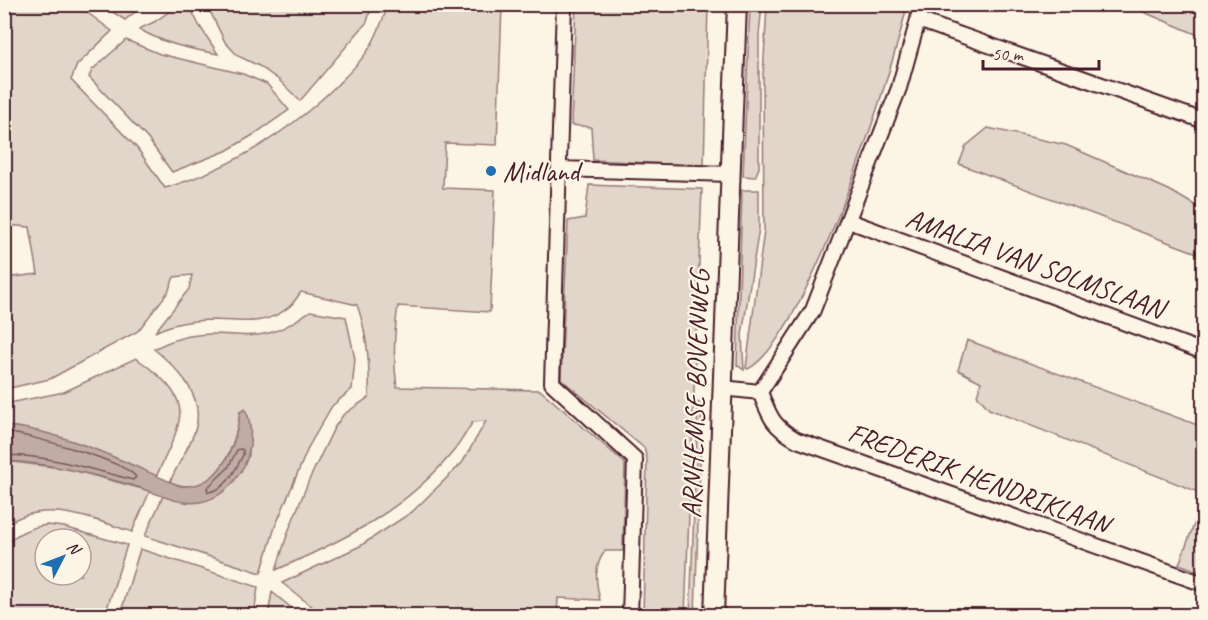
<svg xmlns="http://www.w3.org/2000/svg" width="1208" height="620" font-family="Caveat,sans-serif">
	<style>
		.green { fill: #e2d5ca; stroke: #967a7a; stroke-width: 1.5; fill-rule: evenodd }
		.water { fill: #c0aca5; stroke: #917474; stroke-width: 1.5 }
		.lines { fill: none; stroke-linecap: round; stroke-linejoin: round }
		.shore { stroke: #79575c; stroke-width: 1.5 }
		.minor-casing { stroke: #4a1f2b; stroke-width: 18 }
		.secondary-casing { stroke: #4a1f2b; stroke-width: 22 }
		.minor { stroke: #fcf5e5; stroke-width: 14 }
		.secondary { stroke: #fcf5e5; stroke-width: 18 }
		.poi-dot { fill: #1f6fb2; stroke: #fcf5e5; stroke-width: 2 }
		.labels { text-anchor: middle; dominant-baseline: central; stroke-width: 4.5; stroke-linejoin: round; paint-order: stroke }
		.poi-label { font-size: 28px; fill: #4a1f2b; stroke: #fcf5e5; text-anchor: start }
		.street-label { font-size: 28px; fill: #4a1f2b; stroke: #fcf5e5 }
	</style>
	<rect width="100%" height="100%" fill="#fcf5e5"/>
	<filter id="ink" filterUnits="userSpaceOnUse"><feTurbulence type="fractalNoise" baseFrequency=".0167" numOctaves="2"/><feDisplacementMap in="SourceGraphic" scale="12" xChannelSelector="R" yChannelSelector="G"/><feConvolveMatrix kernelMatrix="1 2 1 2 8 2 1 2 1" color-interpolation-filters="sRGB"/></filter>
	<g filter="url(#ink)">
		<path class="green" d="M180,4L189,5L199,25L218,54C190,49 164,44 139,29L154,22Z
			M4,5H77L112,31L77,65L71,80L137,148L165,188C231,168 287,134 337,85C348,74 362,61 370,47C378,34 383,19 388,5H502L497,145L445,143L443,188L495,190L490,312L398,306C394,333 393,360 397,387L540,390L625,463L623,551H605C593,567 596,583 600,600L558,598L557,615H323L282,583L360,546L412,512L462,463L486,421L473,422C466,432 460,444 452,453C404,511 344,540 276,570L288,532L309,480L334,428L343,415L369,397C370,365 368,335 357,305L301,292C297,297 294,303 289,307C267,326 241,321 214,320C194,320 173,323 155,332L189,289L192,275L174,277L168,292L138,331L50,379L5,389V278L38,274L30,227L5,225Z
			M102,5H150L135,12L125,20Z
			M207,5H372L367,22L300,101L279,80L259,66L238,56L225,42Z
			M576,5H708L704,166L593,160L591,127L571,125Z
			M750,5H762L759,35V168L755,177L743,176Z
			M767,5H907C893,73 806,339 748,369L746,368L764,230L763,76Z
			M1127,5H1203V37Z
			M126,40L160,54L243,74L267,84L289,110L253,135L226,151L172,172L148,139L89,77L92,70Z
			M988,128L1066,145L1169,190L1203,210V244L1197,253L959,164L966,146Z
			M589,185L702,189L685,615H643L647,459L644,448L561,379L568,221L585,218Z
			M742,190H759V228L742,335L744,370L737,365Z
			M310,311L346,317L355,359L352,389L332,406L309,446L275,527L261,573L145,536L163,496L175,500L249,456L248,416L240,412C235,448 216,501 170,482C177,464 191,446 196,427C204,394 177,368 154,349C172,339 191,334 213,334C232,334 250,338 269,333C285,329 297,320 310,311Z
			M967,340L1203,427V494L989,409L977,395L981,382L958,370Z
			M136,358C198,402 184,416 156,477C107,458 58,430 5,426L4,404L64,392Z
			M698,402H702L695,615L690,616Z
			M5,461L69,469L150,491L132,532C92,519 42,497 5,526Z
			M1203,501V573L1179,564Z
			M47,525L64,527L127,545L105,615H5V545C17,533 30,527 47,525ZM45,539H81V575H45Z
			M140,549L258,587L254,615H120Z
			M272,592L300,615H268Z"/>
		<path class="water" d="M245,409C253,424 252,450 244,466C234,484 222,498 200,502C178,506 155,492 134,486C92,474 49,463 5,461V426C63,430 126,463 180,486C221,489 236,446 240,412Z"/>
		<g class="lines">
			<path class="shore" d="M4,432C27,434 125,461 136,477L133,480C91,469 48,455 4,455
				M240,449L243,450V455C235,470 227,490 208,492L207,488L228,468L237,450Z"/>
			<defs>
				<path id="minor" d="M564,4L552,383L635,459L630,616
					M918,20L1204,121
					M559,169L731,174
					M849,221L1204,352
					M722,388L760,392
					M760,392C770,417 772,426 797,440L1204,584
					M760,392L813,310L899,88L918,20L921,4"/>
				<path id="secondary" d="M714,616L737,4"/>
			</defs>
			<use href="#minor" class="minor-casing"/>
			<use href="#secondary" class="secondary-casing"/>
			<use href="#minor" class="minor"/>
			<use href="#secondary" class="secondary"/>
		</g>
	</g>
	<circle class="poi-dot" cx="491" cy="171" r="6"/>
	<g class="labels">
		<g class="poi-label">
			<text x="503" y="171">Midland</text>
		</g>
		<g class="street-label">
			<text transform="translate(1035 263) rotate(20)">AMALIA VAN SOLMSLAAN</text>
			<text transform="translate(695 394) rotate(-88)">ARNHEMSE BOVENWEG</text>
			<text transform="translate(979 478) rotate(20)">FREDERIK HENDRIKLAAN</text>
		</g>
	</g>
	<rect width="1208" height="620" fill="none" stroke="#fcf5e5" stroke-width="24"/>
	<rect x="12" y="12" width="1184" height="596" fill="none" stroke="#4a1f2b" stroke-width="2" filter="url(#ink)"/>
	<g transform="translate(63 557) rotate(48)"><circle r="28" fill="#fcf5e5" stroke="#b59f9b" stroke-width="1.5"/>
	<path d="M0-4.5L10 22L0 15L-10 22Z" fill="#1f6fb2"/>
	<text y="-9" font-size="16" font-weight="bold" text-anchor="middle" fill="#4a1f2b">N</text>
	</g>
	<path d="M983 60v9h116v-9" fill="none" stroke="#4a1f2b" stroke-width="3"/>
	<text x="992" y="60" font-size="18" fill="#4a1f2b" stroke="#fcf5e5" stroke-width="4.5" paint-order="stroke">50 m</text>
</svg>
